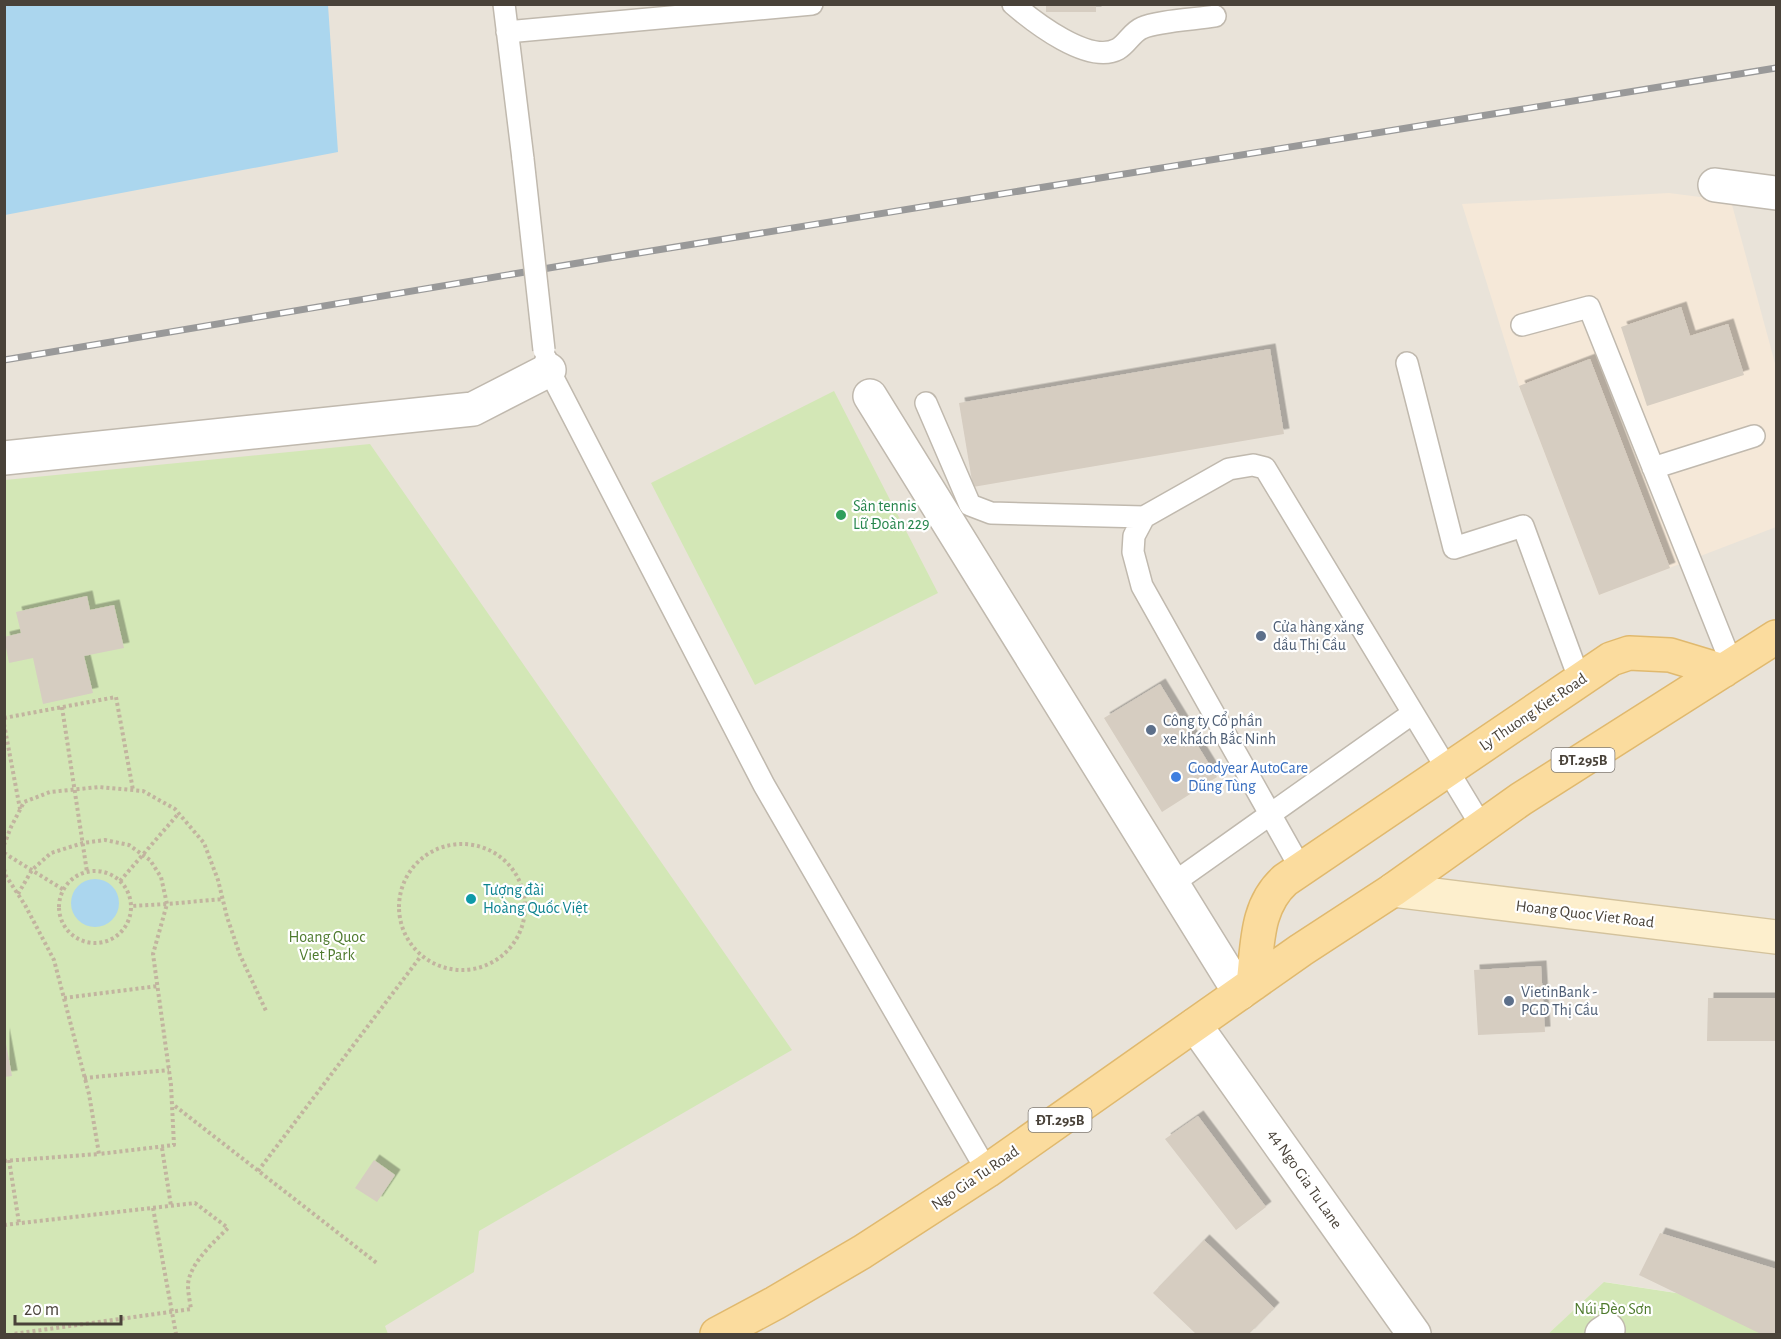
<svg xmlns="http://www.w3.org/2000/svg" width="1781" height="1339" font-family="'Alegreya Sans',sans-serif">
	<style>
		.residential { fill: #e9e3d9 }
		.commercial { fill: #f5e8d8 }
		.green { fill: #d3e7b6 }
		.water { fill: #abd6ee }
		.building { fill: #d6cdc1; filter: url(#shadow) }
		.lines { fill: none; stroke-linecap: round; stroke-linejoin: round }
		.lane-casing { stroke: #c0b9ae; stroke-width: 24 }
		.street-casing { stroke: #c0b9ae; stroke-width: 36 }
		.secondary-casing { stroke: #d3c29c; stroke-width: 36 }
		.primary-casing { stroke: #e0b96e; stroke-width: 36 }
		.path { stroke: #c2b49f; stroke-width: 4; stroke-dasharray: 3 3; stroke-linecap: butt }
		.lane { stroke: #fff; stroke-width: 21 }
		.street { stroke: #fff; stroke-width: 33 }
		.secondary { stroke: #fdefcd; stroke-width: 33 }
		.primary { stroke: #fbdc9e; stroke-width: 33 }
		.rail-casing { stroke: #999; stroke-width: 7 }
		.rail { stroke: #fff; stroke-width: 4.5; stroke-dasharray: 14; stroke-linecap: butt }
		.lane-bridge-casing { stroke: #c0b9ae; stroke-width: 24; stroke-linecap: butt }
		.lane-bridge { stroke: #fff; stroke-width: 21 }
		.leisure-dot { fill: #2e9e5b; stroke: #fff; stroke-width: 2 }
		.service-dot { fill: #5c6f8a; stroke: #fff; stroke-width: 2 }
		.shop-dot { fill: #3f7fe0; stroke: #fff; stroke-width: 2 }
		.culture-dot { fill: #0f9aa8; stroke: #fff; stroke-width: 2 }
		.labels { text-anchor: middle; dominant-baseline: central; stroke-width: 4.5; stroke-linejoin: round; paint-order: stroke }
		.shield { fill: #fff; stroke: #807b74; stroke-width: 1.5 }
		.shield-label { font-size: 15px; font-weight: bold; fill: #494239 }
		.leisure-label { font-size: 16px; fill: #27864d; stroke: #fff; text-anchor: start }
		.service-label { font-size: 16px; fill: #4e5e75; stroke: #fff; text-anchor: start }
		.street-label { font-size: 16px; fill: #494239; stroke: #fff }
		.shop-label { font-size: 16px; fill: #366cbe; stroke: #fff; text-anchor: start }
		.culture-label { font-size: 16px; fill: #0d838f; stroke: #fff; text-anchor: start }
		.park-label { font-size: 16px; fill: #4e7a2d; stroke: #fff }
	</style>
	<defs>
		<filter id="shadow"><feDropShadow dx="5.5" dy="-5.5" stdDeviation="0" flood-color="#0004"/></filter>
	</defs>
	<rect width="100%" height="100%" fill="#f5f2eb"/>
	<path class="residential" d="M5,5H1776V1305L1768,1307L1605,1282L1548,1334H5Z"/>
	<path class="commercial" d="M1669,193L1731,201L1776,367V527L1599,595L1519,386L1462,204Z"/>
	<path class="green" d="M834,391L938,593L755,685L651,483Z
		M370,444L792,1050L479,1231L474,1272L385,1326L388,1334H5V480Z
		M1604,1282L1768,1307L1776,1305V1334H1548Z"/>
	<path class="water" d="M5,4L328,5L338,152L5,215Z
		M71 903a24 24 0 1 1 48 0a24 24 0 1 1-48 0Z"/>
	<path class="building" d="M1046,4H1096V12H1046Z
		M1681,307L1690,336L1728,324L1744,375L1647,406L1621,327Z
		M1270,349L1284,434L973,487L959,403Z
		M1590,359L1670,568L1599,595L1519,386Z
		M87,596L90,610L114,605L124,648L84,656L93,693L43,704L33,658L9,663L4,637L21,633L16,612Z
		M1160,684L1217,777L1162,812L1104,718Z
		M1541,966L1545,1032L1478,1035L1474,970Z
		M1708,998H1776V1041H1707Z
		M4,1033L12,1076L4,1077Z
		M1198,1116L1266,1207L1236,1230L1165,1139Z
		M374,1160L395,1175L377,1202L355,1188Z
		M1660,1233L1776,1269V1334H1761L1639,1275Z
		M1204,1240L1274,1308L1249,1334H1196L1153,1293Z"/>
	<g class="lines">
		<defs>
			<path id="lane" d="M504,4L523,159
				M1013,4C1034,22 1089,65 1118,49C1127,44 1132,32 1142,28C1156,21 1198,19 1215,16
				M507,32L812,4
				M1522,325L1589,307L1732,665
				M546,359L549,370L764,785L987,1171
				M1407,363L1454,548L1523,526L1580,681
				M926,403L970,505L991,513L1144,517
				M1653,468L1754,436
				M1301,869L1142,586L1133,552L1134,536L1144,517L1229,469L1253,465L1265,468L1482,827
				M1172,884L1413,713"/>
			<path id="street" d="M1715,185L1776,193
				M870,396L1240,993
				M4,458L473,409L549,370
				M1195,1025L1414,1334
				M1602,1334L1608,1330"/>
			<path id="secondary" d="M1393,890L1776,937"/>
			<path id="primary" d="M1253,984C1258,946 1255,907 1285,880L1611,659L1629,653L1670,655L1723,671
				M717,1334L775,1303L862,1252L987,1171L1301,950L1393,890L1521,799L1776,637"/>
		</defs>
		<use href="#lane" class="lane-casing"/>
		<use href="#street" class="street-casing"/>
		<use href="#secondary" class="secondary-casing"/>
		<use href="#primary" class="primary-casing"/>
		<path class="path" d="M62,707L87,872
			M4,718L116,697L133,790
			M4,724L20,809
			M399 907a63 63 0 1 1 126 0a63 63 0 1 1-126 0Z
			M4,845L11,827L24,802L50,792L99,787L143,791L175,809L204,843L218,880L227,917L240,955L267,1013
			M4,853L64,890
			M4,869L6,876L25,905L54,960L89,1094L99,1154L174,1145L171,1085L153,954L167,904L131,906
			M59 907a36 36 0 1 1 72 0a36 36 0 1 1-72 0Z
			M120,881L179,813
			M18,894L32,870L51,853L83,843L105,840L129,845L150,860L161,877L167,904L223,899
			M64,998L158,986
			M84,1078L169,1070
			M175,1106L378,1264
			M162,1148L171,1206
			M9,1160L19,1223
			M4,1161L99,1154
			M258,1171L421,956
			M153,1208L176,1334
			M4,1225L195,1203L228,1228C214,1242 189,1264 188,1285C188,1293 190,1302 191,1309L13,1334"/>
		<use href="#lane" class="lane"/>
		<use href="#street" class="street"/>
		<use href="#secondary" class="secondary"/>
		<use href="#primary" class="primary"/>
		<defs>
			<path id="rail" d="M4,360L608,258L1776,68"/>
		</defs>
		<use href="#rail" class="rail-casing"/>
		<use href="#rail" class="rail"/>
		<defs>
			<path id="lane-bridge" d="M523,159L544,350"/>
		</defs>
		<use href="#lane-bridge" class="lane-bridge-casing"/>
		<use href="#lane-bridge" class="lane-bridge"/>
	</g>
	<circle class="leisure-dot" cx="841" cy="515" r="6"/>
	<g class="service-dot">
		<circle cx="1261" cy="636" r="6"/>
		<circle cx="1151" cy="730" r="6"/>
		<circle cx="1509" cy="1001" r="6"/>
	</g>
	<circle class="shop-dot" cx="1176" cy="777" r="6"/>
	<circle class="culture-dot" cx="471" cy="899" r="6"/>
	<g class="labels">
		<g class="shield">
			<rect x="1551.5" y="748" width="63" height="24" rx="4.5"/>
			<rect x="1028.5" y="1108" width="63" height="24" rx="4.5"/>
		</g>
		<g class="shield-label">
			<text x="1583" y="760">ĐT.295B</text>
			<text x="1060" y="1120">ĐT.295B</text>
		</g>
		<g class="leisure-label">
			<text x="853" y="506">Sân tennis<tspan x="853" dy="18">Lữ Đoàn 229</tspan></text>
		</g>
		<g class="service-label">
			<text x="1273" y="627">Cửa hàng xăng<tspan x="1273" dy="18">dầu Thị Cầu</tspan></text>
			<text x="1163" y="721">Công ty Cổ phần<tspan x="1163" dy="18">xe khách Bắc Ninh</tspan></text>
			<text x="1521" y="992">VietinBank -<tspan x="1521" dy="18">PGD Thị Cầu</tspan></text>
		</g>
		<g class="street-label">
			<text transform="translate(1533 712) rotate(-34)">Ly Thuong Kiet Road</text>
			<text transform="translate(1585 914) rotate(7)">Hoang Quoc Viet Road</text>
			<text transform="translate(975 1178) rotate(-34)">Ngo Gia Tu Road</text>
			<text transform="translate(1305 1179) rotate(55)">44 Ngo Gia Tu Lane</text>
		</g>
		<g class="shop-label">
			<text x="1188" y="768">Goodyear AutoCare<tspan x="1188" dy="18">Dũng Tùng</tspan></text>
		</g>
		<g class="culture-label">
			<text x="483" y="890">Tượng đài<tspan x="483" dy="18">Hoàng Quốc Việt</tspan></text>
		</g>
		<g class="park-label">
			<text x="327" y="937">Hoang Quoc<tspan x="327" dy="18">Viet Park</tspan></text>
			<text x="1613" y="1309">Núi Đèo Sơn</text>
		</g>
	</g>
	<rect width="1781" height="1339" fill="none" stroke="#494239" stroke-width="12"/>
	<path d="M15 1315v9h106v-9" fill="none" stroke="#494239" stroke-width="3"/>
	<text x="24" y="1315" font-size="18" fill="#494239" stroke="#ffffff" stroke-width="4.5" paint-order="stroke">20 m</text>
</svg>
